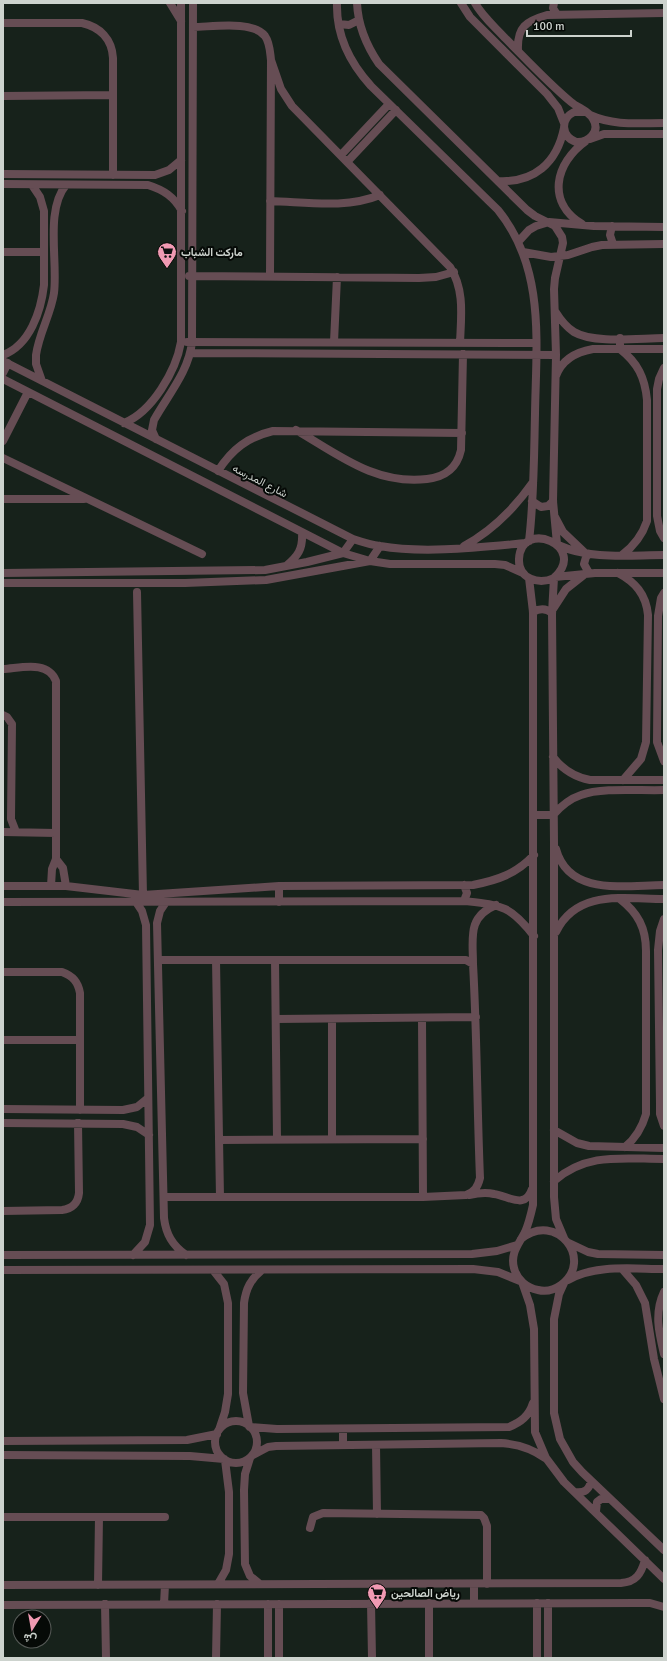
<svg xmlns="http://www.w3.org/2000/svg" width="667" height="1661" font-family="Signika,Vazirmatn,sans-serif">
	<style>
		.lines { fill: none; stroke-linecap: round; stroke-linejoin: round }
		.minor { stroke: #664d54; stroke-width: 8 }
		.labels { text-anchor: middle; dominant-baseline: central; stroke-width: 4; stroke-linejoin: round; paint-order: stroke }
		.poi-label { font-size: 11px; font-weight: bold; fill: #cdd3ce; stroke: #060a07; text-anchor: start }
		.street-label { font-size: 11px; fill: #cdd3ce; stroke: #060a07 }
	</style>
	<rect width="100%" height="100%" fill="#17221b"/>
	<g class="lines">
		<path class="minor" d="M170,3L181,21
			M337,3C336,35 350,63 371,86L498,210C546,269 536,344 535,414C534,456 534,499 529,541
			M357,3C358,26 366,45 379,64L527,210L535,216L555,226L562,237L563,243L555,278L554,289L556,355L553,501L557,544
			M461,3L470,17L547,94L558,108L564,123
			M475,3C482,16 495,27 505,38C526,59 548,83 571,102C578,108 589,111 593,119C601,132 588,143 576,142C561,136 560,119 574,112H586
			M554,3L553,8L556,13
			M3,23H82C100,27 112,39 113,58V175
			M339,24L349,25L359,20
			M193,27C211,27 253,20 265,36C270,43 270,52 271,60L270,276
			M518,50C517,27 526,21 547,15L664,13
			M271,60L281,89L292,106L450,267C465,290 461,317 460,343
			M3,96L113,95
			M590,115C614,126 639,123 664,123
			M590,139L604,134H664
			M341,155L389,104
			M347,162L396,110
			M3,174L155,175L169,170L181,160
			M498,181C534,183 557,163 564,128
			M3,184L148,185C164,190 174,197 182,211
			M270,201C306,202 346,209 380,195
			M582,224C546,202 555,163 586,141
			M612,226L610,235L613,244
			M518,242L529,230L536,226L549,222L594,226L664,227
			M3,252H44
			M523,252L551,257L568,255L592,247L602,245L664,244
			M189,276L419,278L436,277L454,272
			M555,311C560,319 566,327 574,332C594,344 640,338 664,338
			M620,338V349C638,363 645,378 647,400V521C642,536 634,546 622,555
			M187,342L536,343
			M334,342L337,277
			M191,353L556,355
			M3,355C30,345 41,311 44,285V211L40,197L32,185
			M3,361L353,539C362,542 371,545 380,546C424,554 482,547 526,543
			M664,368L659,379L657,389V516L660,531L664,538
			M3,373L8,363
			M556,376C562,359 576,352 593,349H664
			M3,379L343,553L370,561L390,564H495L505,565L523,573
			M42,381L36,364V355C39,333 51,314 54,293C58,261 45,210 66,185
			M124,423C152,412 176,371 181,342V3
			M296,430C339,455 375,485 427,479C445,477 457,468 461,450L463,354
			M156,439L152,430L154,420C168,395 189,371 192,342L193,3
			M3,441L28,392
			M3,458L202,554
			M218,471C232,449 248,437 273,431L462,433
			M3,499H84
			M532,501L541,507L548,506L553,501
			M555,517L563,532L584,552
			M558,545C591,560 629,555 664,555
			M464,546C492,531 514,509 533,482
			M286,566C298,556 303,549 302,533
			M3,573L265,570L307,562L343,553L353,539
			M589,573L584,564L586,557L589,554
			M618,573C635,582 646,594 648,615L646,742L641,759L623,780
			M555,577L595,573H664
			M554,578C539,585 518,579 519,559C521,518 589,546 554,578L552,613L554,843V1197L556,1219L564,1238
			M3,583H185L266,580L370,561L380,546
			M137,592L143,895
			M664,593L661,598L658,616L657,742L664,761
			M553,609L566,589L585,574
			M533,612C540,608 546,608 552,613
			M3,669C21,668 48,660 56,681V859L52,869L51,886
			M3,715L7,717L12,724L11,819L16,832
			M553,757C563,770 574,777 590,780H664
			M534,815H553C561,806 569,799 581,795C602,787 641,791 664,790
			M3,832L56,833
			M556,849C569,897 626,885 664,885
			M56,859L63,868L66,886
			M464,885L467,893L464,901
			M3,886H66L143,895L279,886L473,885C498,880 516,874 534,855
			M279,886V902
			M620,899C638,913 646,928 646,951V1114C642,1128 636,1138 625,1147
			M3,902L464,901C501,905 510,905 534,936
			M166,902L160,911L157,923L164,1218C166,1234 172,1245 186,1255
			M664,919L660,931L658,950L660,1104V1114L664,1126
			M556,932C577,889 624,899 664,899
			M158,960H466L473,964C477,1035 477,1106 480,1178C478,1186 475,1192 466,1195L423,1197H164
			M216,960L220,1197
			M275,960L277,1139
			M473,964C473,938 467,917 496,905
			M3,972H62C73,976 78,982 80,993V1110
			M422,1018L423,1197
			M276,1019L476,1017
			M332,1019V1139
			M3,1040H80
			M3,1109L123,1110L137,1107L148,1098
			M3,1123L123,1124L137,1127L149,1135
			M554,1130L577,1143L589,1146L664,1148
			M219,1140L423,1139
			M554,1181C587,1152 623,1159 664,1159
			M469,1195C478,1193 486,1192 494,1194C509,1196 525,1210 532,1189
			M3,1211L62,1210C72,1209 78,1203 79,1193L78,1123
			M521,1239C556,1210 595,1260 561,1285C554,1290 546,1292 538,1290C527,1288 517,1280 514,1268C510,1253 519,1244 525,1232C529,1223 531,1214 533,1205V612L529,578
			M569,1243L588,1252L598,1254L664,1255
			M3,1255L472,1254L497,1251L517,1245
			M133,1255L145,1242L150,1225L146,925L142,911L136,902
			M3,1270L473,1269L498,1272L520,1281
			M213,1270L224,1284L228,1303V1394L225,1412L219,1430
			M623,1270L636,1285L645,1303L654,1359L664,1399
			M568,1280C595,1264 633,1269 664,1269
			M522,1282L530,1305L534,1329L535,1432L546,1458L564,1482L664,1579
			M564,1283L559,1294L554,1319V1413L560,1439L573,1462L582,1472L664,1550
			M664,1292C654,1313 659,1333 664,1354
			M215 1442a21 21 0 1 1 42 0a21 21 0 1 1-42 0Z
			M249,1426L243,1393L244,1303C246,1288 251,1279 262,1270
			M250,1427L277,1429L509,1427C521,1422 529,1416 533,1403
			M3,1441L187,1440L217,1434
			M343,1445V1429
			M376,1445L377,1514
			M3,1455L190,1456L224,1459
			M253,1455L268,1447L276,1446L501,1443C517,1444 531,1448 545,1458
			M250,1458L245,1474L244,1490L245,1564L250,1576L260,1584
			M575,1492C585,1493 589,1490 591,1481
			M596,1511L597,1502L601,1499H610
			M3,1517H165
			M310,1528L313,1517L323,1513L481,1515L484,1518L487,1526V1584
			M218,1584L226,1570L229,1554V1492L225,1460
			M474,1584V1603
			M3,1585L621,1583C636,1582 641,1574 645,1560
			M98,1585L99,1517
			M371,1603L372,1658
			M537,1603V1658
			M105,1604L106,1658
			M164,1604L165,1585
			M268,1604V1658
			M279,1604V1658
			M3,1605L637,1603H650L664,1607
			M216,1658L217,1604
			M429,1658V1603
			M548,1658V1603"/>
	</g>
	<defs>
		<symbol id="supermarket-pin" viewBox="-11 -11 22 30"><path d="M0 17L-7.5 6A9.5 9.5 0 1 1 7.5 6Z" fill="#f19ab3" stroke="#060a07"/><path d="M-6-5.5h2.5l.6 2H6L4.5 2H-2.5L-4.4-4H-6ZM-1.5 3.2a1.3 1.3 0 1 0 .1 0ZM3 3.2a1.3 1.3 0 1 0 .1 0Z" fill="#111"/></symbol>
	</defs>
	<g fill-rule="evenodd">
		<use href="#supermarket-pin" x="156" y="241" width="22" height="30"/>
		<use href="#supermarket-pin" x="366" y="1582" width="22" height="30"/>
	</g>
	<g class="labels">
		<g class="poi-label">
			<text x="181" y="252">ماركت الشباب</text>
			<text x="391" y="1593">رياض الصالحين</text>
		</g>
		<g class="street-label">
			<text transform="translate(260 481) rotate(27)">شارع المدرسه</text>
		</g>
	</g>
	<rect width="667" height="1661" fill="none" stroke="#cdd3ce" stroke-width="8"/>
	<g transform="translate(32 1629) rotate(191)"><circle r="19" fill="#060a07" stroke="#565a57"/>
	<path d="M0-3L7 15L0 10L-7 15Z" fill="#f19ab3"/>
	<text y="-6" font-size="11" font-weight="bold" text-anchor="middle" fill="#cdd3ce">ش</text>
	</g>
	<path d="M527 30v6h104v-6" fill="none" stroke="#cdd3ce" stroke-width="2"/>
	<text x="533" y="30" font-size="12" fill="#cdd3ce" stroke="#060a07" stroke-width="3" paint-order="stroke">100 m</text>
</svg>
